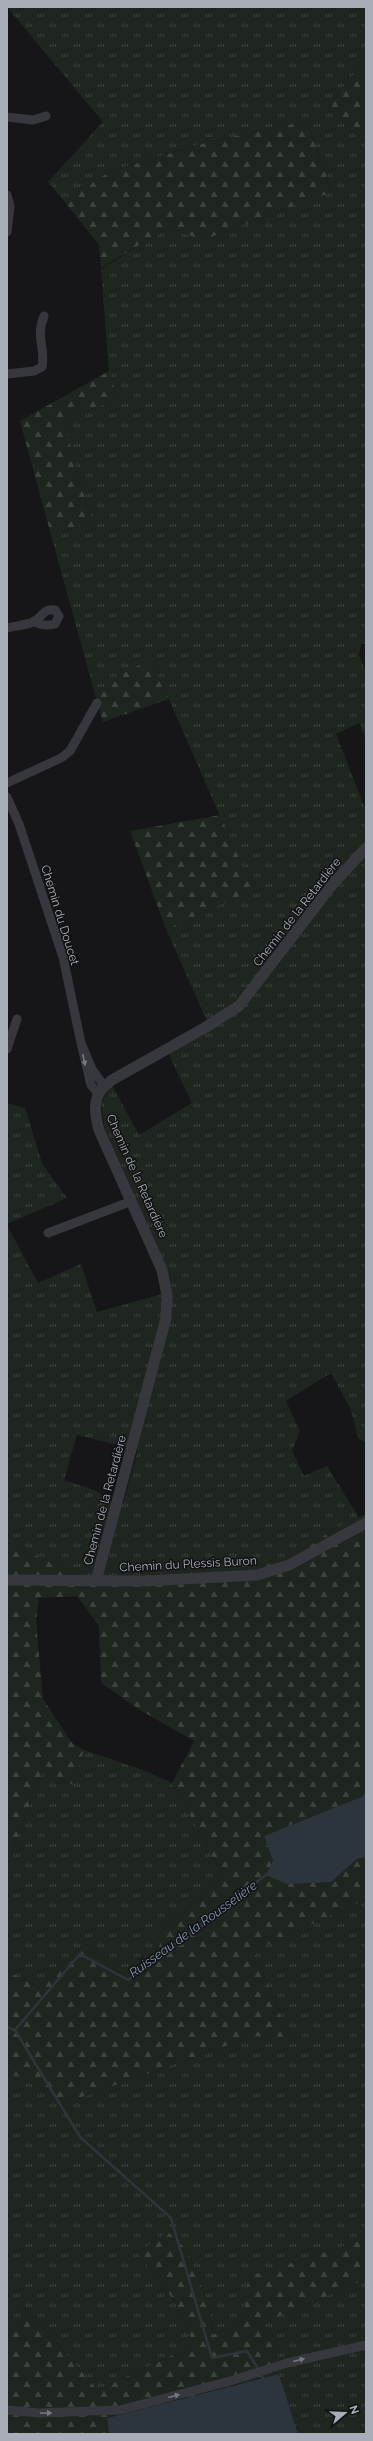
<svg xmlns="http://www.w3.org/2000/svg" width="373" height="2441" font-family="Raleway,sans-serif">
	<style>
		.grass { fill: url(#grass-tufts); fill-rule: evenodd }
		.forest { fill: url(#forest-firs) }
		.water { fill: #2c353c }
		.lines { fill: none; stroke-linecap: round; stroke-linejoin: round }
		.stream { stroke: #2c353c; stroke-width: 2.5 }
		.minor { stroke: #37383d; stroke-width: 9 }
		.tertiary { stroke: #37383d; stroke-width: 11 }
		.oneway { fill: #757881 }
		.labels { text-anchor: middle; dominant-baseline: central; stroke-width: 3; stroke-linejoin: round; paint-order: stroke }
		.street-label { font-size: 12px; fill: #a8adb8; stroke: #111113 }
		.water-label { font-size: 13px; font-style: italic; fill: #7f9bb3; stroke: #111113 }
	</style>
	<defs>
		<pattern id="grass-tufts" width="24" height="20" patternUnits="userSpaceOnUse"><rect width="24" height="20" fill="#1e261f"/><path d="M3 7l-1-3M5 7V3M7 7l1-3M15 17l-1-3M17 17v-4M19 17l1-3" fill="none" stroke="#3c433d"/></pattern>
		<pattern id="forest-firs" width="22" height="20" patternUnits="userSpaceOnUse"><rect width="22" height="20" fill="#1e261f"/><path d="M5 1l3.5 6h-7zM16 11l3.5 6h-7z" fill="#3c433d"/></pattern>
	</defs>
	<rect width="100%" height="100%" fill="#161618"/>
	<path class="grass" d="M7,7H366V60L327,106L366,144V644H361L359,655L366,673V740L359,723L336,734L366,811V1443L358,1438L351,1410L331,1373L286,1401L300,1431L292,1451L304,1476L327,1466L359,1518L332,1530L292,1559L253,1569L131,1576L81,1575L7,1543V1225L38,1283L81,1264L97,1312L162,1294L167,1270L105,1129L101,1103L112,1085L139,1135L192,1103L168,1053L210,1028L166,929L252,890L169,699L150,660L126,672L96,698L51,535L92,522L63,420L72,414L118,401L109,371L101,269L168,228L203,240L332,191L307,121L208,142L111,171L64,201L48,182L103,122ZM77,1435L138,1450L123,1504L111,1502L97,1491L64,1480Z
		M7,1103L25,1108L42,1163L67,1198L7,1224Z
		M84,1750L143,1770L172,1783L224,1877L158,1934L160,1945L128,1980L84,1944L39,1987L7,1971V1866L43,1769L73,1785Z
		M366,1899V2239L249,2277L245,2319L213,2335L210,2310L188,2251L168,2232L138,2253L176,2303L194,2345L98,2390L25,2308L7,2339V2070L65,2103L254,2036L289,2037L254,1951Z
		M366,2279V2434H298L279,2374L276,2352L259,2325Z"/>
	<path class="forest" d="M366,60V144L327,106Z
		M307,121L332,192L203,240L168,228L101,268L99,245L64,201L111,171L208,142Z
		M109,371L118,401L72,414L63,420L92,522L51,535L20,421Z
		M150,659L169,699L103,722L96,698L126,672Z
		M220,815L253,890L166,929L130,831Z
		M366,1514V1792L361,1797L264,1836L273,1861L331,1882L357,1859L366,1857V1899L254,1951L289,2037L254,2036L65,2103L7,2070V1971L39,1987L84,1944L128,1980L160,1945L158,1934L224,1877L172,1783L194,1741L140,1710L101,1683L99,1626L77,1596L39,1598L36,1621L43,1699L72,1743L84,1750L73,1785L43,1769L7,1866V1543L81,1575L131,1576L252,1569L292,1559L332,1530Z
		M168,2232L188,2251L210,2310L213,2335L245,2319L248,2277L366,2239V2279L259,2325L276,2352L279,2374L107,2418L109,2434H7V2339L25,2308L98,2390L194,2345L176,2303L138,2253Z"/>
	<path class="water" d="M366,1792V1857L357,1859L331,1882L287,1884L266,1875L273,1861L264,1836L361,1797Z
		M279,2374L298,2434H109L107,2418Z"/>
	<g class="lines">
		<path class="stream" d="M7,2027L15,2030L80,2137L171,2218L212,2358L247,2351L257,2367
			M15,2030L80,1954L128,1980L266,1875
			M262,2376L263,2378"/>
		<path class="minor" d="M7,117L33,120L46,116
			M7,195L10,206L7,232
			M7,374L34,371L42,367C46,347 35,339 44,316
			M7,628C15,626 26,625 33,622C42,618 43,608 55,610L59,616L55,624C47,626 41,626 34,621
			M7,783L61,758L70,751L97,703
			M7,797L19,824L63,957L81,1043
			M7,1049L17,1019
			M98,1093L91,1085L81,1043L92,1069L104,1086
			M48,1233L132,1201
			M7,2410L39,2413L120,2410L230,2381L287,2363L366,2345"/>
		<path class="tertiary" d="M7,1580L146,1581L257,1575L289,1565L366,1523
			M96,1581L166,1318L167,1295L162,1270L99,1130C93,1108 93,1093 112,1080L206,1027L239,1006L332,885L366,848"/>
	</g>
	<defs><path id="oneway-solid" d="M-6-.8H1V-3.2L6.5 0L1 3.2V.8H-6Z"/></defs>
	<g class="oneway">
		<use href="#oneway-solid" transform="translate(84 1060) rotate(79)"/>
		<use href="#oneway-solid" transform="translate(299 2360) rotate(-15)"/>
		<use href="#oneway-solid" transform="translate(174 2396) rotate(-15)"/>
		<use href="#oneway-solid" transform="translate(46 2413)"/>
	</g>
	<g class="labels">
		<g class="street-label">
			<text transform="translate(297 912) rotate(-52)">Chemin de la Retardière</text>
			<text transform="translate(60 915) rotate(73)">Chemin du Doucet</text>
			<text transform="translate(137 1176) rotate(66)">Chemin de la Retardière</text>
			<text transform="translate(105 1500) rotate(-75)">Chemin de la Retardière</text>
			<text transform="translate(188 1564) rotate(-3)">Chemin du Plessis Buron</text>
		</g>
		<g class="water-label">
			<text transform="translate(193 1929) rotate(-36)">Ruisseau de la Rousselière</text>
		</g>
	</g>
	<rect width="373" height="2441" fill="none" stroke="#a8adb8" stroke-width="16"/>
	<g transform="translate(345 2413) rotate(71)" stroke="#111113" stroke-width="3" paint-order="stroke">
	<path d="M0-3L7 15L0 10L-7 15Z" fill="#a8adb8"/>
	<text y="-6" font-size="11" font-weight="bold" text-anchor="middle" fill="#a8adb8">N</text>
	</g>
</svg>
